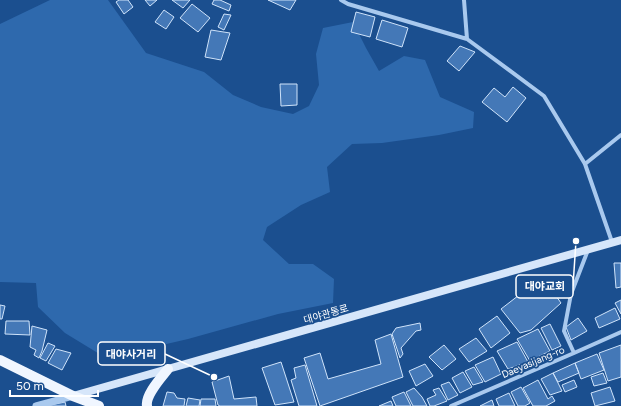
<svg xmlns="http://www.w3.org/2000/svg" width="621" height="406" font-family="Figtree,'Noto Sans KR',sans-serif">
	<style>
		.green { fill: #2e69ad }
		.building { fill: #4478b7; stroke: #cfe3fa }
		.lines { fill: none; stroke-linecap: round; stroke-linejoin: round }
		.minor { stroke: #a9c9ee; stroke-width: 4 }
		.tertiary { stroke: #a9c9ee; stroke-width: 7 }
		.secondary { stroke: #d6e6fa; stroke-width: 8 }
		.primary { stroke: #f0f6ff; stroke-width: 10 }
		.labels { text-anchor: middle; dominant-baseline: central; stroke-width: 3.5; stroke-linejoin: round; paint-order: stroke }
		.street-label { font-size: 10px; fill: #fff; stroke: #1b4f8f }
		.leader { fill: none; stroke: #fff; stroke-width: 1.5 }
		.callout-dot { fill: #fff; stroke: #1b4f8f; stroke-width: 1.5 }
		.callout { fill: #1b4f8f; stroke: #fff; stroke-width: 1.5 }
		.callout-label { font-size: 11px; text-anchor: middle; font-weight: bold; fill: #fff }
	</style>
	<rect width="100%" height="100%" fill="#1b4f8f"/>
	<path class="green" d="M50,0H108L146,53L204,72L233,95L261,107L293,114L309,106L319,85L316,54L323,28L353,22L366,48L379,71L404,56L425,60L440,97L474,112L473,128L439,135L382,143L352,144L327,167L330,192L301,205L267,227L263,240L289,264H313L334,279L333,303L278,314L188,339L106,358L65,333L38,307L36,283L0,282V24Z"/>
	<path class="building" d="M119,0H128L133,7L124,14L116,2Z
		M145,0H157L150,6Z
		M172,0H190L183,8Z
		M214,0H220L231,5L229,11L212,4Z
		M268,0H296L290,10Z
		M192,4L210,18L198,32L180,18Z
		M164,10L174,17L166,29L155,22Z
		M356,12L375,17L370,37L351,32Z
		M224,14L231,15L224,30L218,27Z
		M382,20L408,28L402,47L376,39Z
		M211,30L230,33L221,60L205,57Z
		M460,46L475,52L459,71L447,61Z
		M280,84H297V105L281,106Z
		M513,87L526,98L507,122L482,102L494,88L505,97Z
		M614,263H621V287L616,288Z
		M571,280L573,282L565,298L555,286Z
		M549,286L561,303L531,330L520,333L501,309L523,292Z
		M621,300V314L615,303Z
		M0,305L5,306L2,319H0Z
		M615,308L620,319L599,328L595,318Z
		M497,316L510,333L491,348L479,329Z
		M578,318L587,331L571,340L566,327Z
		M6,321H29L30,335L5,334Z
		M420,323L421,330L416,331L401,348L403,354L400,358L392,334L396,328Z
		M550,324L561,346L552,350L541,328Z
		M32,326L47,330L42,351L39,358L34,355L36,350L30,347Z
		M538,329L550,351L530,361L517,339Z
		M391,334L403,377L320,406L304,358L320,353L328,379L381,364L375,340Z
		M476,338L487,351L469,362L459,349Z
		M517,342L528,362L508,369L497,351Z
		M48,343L55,346L46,361L40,358Z
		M444,345L456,359L442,370L429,357Z
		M621,345V377L608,381L599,353Z
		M56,349L71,353L62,370L48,363Z
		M597,354L604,370L581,379L575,363Z
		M493,357L501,374L485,382L475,365Z
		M281,362L294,402L275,405L262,368Z
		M575,363L579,373L558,382L553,373Z
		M425,364L433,376L416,386L409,371Z
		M305,365L317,406H299L291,380L296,378L294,368Z
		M474,367L483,382L473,385L465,371Z
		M463,372L472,387L460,393L452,378Z
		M553,373L562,391L550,395L541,379Z
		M603,373L607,383L594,386L591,377Z
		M229,376L234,399L256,397L257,406H220L218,405L212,382Z
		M538,380L548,399L552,396L555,401L546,406H533L523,388Z
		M574,380L577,387L565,392L562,385Z
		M449,382L458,395L448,400L441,385Z
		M521,387L530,403L525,406H518L511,392Z
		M610,387L615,401L595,406L591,393Z
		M414,388L422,397L427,406H413L406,392Z
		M439,388L447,401L434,406H430L427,399L436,395L433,390Z
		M167,392L174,393L177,398L185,399L184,406H163Z
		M404,392L411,406H396L392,397Z
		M509,393L515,406H499L496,399Z
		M188,398L200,400L199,406H186Z
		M201,399H215L216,406H200Z
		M492,400L494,406H480Z
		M391,401L393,406H379Z
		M65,402L66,406H46Z"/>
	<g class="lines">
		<path class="minor" d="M341,0L348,4L467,39L544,96L585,164L612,242
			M464,0L467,39
			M585,164L621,135
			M574,353L564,331L571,294L588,250
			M451,406L574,353L621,332"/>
		<path class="tertiary" d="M36,406L73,396"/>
		<path class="secondary" d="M73,396L621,240"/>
		<path class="primary" d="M0,360L73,396L99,406
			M147,406C145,395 161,378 168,369"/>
	</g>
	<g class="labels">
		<g class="street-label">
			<text transform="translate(326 314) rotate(-16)">대야관통로</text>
			<text transform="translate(533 362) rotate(-23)">Daeyasijang-ro</text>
		</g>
	</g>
	<path class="leader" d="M576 241L573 286M214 377L165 354"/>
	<g class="callout-dot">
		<circle cx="576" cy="241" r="4"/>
		<circle cx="214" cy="377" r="4"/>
	</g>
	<g class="callout">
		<rect x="516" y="275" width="57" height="23" rx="4"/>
		<rect x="98" y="342" width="67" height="23" rx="4"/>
	</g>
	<g class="callout-label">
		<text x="545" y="290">대야교회</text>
		<text x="131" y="358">대야사거리</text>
	</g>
	<path d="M10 390v6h88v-6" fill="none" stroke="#ffffff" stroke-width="2"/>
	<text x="16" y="390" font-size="12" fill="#ffffff" stroke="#1b4f8f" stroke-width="3" paint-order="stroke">50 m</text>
</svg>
